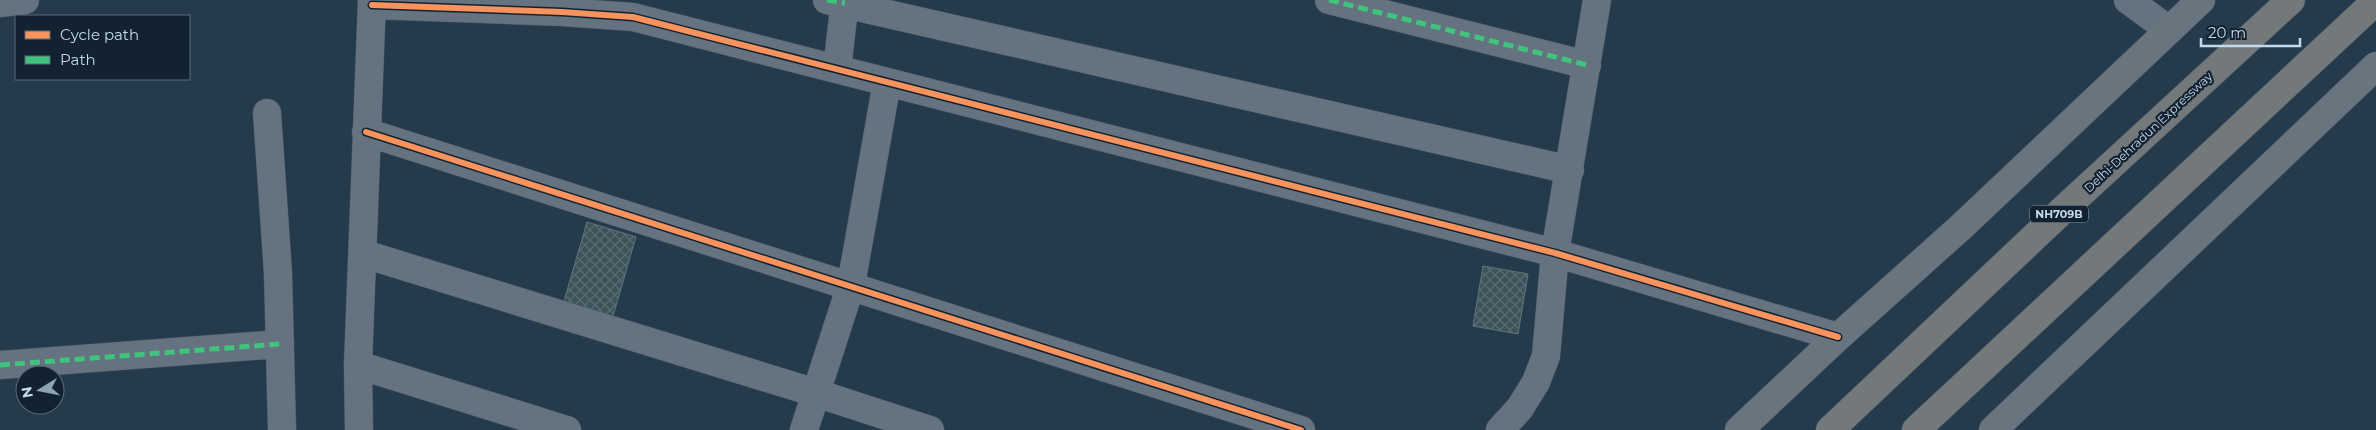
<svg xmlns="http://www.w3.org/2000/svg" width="2376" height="430" font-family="Montserrat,sans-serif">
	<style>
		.building { fill: url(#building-cross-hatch); stroke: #5f767c }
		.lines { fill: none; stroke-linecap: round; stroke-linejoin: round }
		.street-casing { stroke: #455665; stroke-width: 29 }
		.secondary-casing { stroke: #455665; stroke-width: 29 }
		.highway-casing { stroke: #455665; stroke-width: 29 }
		.street { stroke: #657380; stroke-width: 28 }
		.secondary { stroke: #69757e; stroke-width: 28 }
		.highway { stroke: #73787b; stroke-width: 28 }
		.quiet { stroke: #40c37c; stroke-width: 5; stroke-dasharray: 10 5; stroke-linecap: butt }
		.cycleway-casing { stroke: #122230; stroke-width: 9 }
		.cycleway { stroke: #f8935d; stroke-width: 6 }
		.labels { text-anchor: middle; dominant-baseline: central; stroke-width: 4.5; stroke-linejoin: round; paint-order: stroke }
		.shield { fill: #122230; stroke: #8fa2b4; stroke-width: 1 }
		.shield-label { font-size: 11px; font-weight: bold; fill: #c5d9ec }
		.street-label { font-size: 12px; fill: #c5d9ec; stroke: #122230 }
	</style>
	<defs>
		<pattern id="building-cross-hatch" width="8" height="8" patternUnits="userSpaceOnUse" patternTransform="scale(1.25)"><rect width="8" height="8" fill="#3c5359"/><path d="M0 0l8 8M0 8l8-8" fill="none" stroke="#576b71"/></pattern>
	</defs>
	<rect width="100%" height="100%" fill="#253b4c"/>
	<path class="building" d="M587,222L636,237L613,316L564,301Z
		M1483,266L1528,274L1518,334L1473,326Z"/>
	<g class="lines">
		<defs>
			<path id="street" d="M827,0L1570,170
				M1329,0L1587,65
				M2128,0L2169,30
				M0,3L25,0
				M372,5L562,12L633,17L1555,253L1838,337
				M837,69L845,0
				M267,113L278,273L282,430
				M366,132L1301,430
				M364,254L816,393L930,430
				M0,365L280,344
				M358,365L567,430
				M359,430L358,365L372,0
				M804,430L851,285L887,82
				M1500,430L1520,408L1536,382L1546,356L1555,253L1597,0"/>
			<path id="secondary" d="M1739,430L1838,337L1961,227L2201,0
				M1993,430L2376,66"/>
			<path id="highway" d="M1830,430L2066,207L2291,0
				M1916,430L2376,1"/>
		</defs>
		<use href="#street" class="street-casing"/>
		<use href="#secondary" class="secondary-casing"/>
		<use href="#highway" class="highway-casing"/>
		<use href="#street" class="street"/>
		<use href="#secondary" class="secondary"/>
		<use href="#highway" class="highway"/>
		<path class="quiet" d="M827,0L845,3
			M1329,0L1587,65
			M0,365L280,344"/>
		<defs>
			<path id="cycleway" d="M372,5L562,12L633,17L1555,253L1838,337
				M366,132L1301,430"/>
		</defs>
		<use href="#cycleway" class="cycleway-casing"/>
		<use href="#cycleway" class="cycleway"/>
	</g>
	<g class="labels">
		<rect class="shield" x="2030" y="205.5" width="58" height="17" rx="4"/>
		<g class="shield-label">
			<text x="2059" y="214">NH709B</text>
		</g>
		<g class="street-label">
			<text transform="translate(2148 132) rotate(-43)">Delhi-Dehradun Expressway</text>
		</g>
	</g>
	<rect x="15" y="15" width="175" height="65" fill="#122230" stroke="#5a6b7b"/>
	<rect x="25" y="31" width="25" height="8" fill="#f8935d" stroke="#5a6b7b"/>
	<text x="60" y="40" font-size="15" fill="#c5d9ec">Cycle path</text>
	<rect x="25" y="56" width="25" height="8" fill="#40c37c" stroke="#5a6b7b"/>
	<text x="60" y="65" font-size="15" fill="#c5d9ec">Path</text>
	<g transform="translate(40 390) rotate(260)"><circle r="24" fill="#122230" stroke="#5a6b7b"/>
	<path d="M0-4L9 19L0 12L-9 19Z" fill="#8da2b4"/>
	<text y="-8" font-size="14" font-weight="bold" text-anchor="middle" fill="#c5d9ec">N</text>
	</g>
	<path d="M2201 38v8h99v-8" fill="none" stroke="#c5d9ec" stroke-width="2.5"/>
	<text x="2208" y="38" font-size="15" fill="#c5d9ec" stroke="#122230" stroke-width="4" paint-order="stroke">20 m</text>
</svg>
